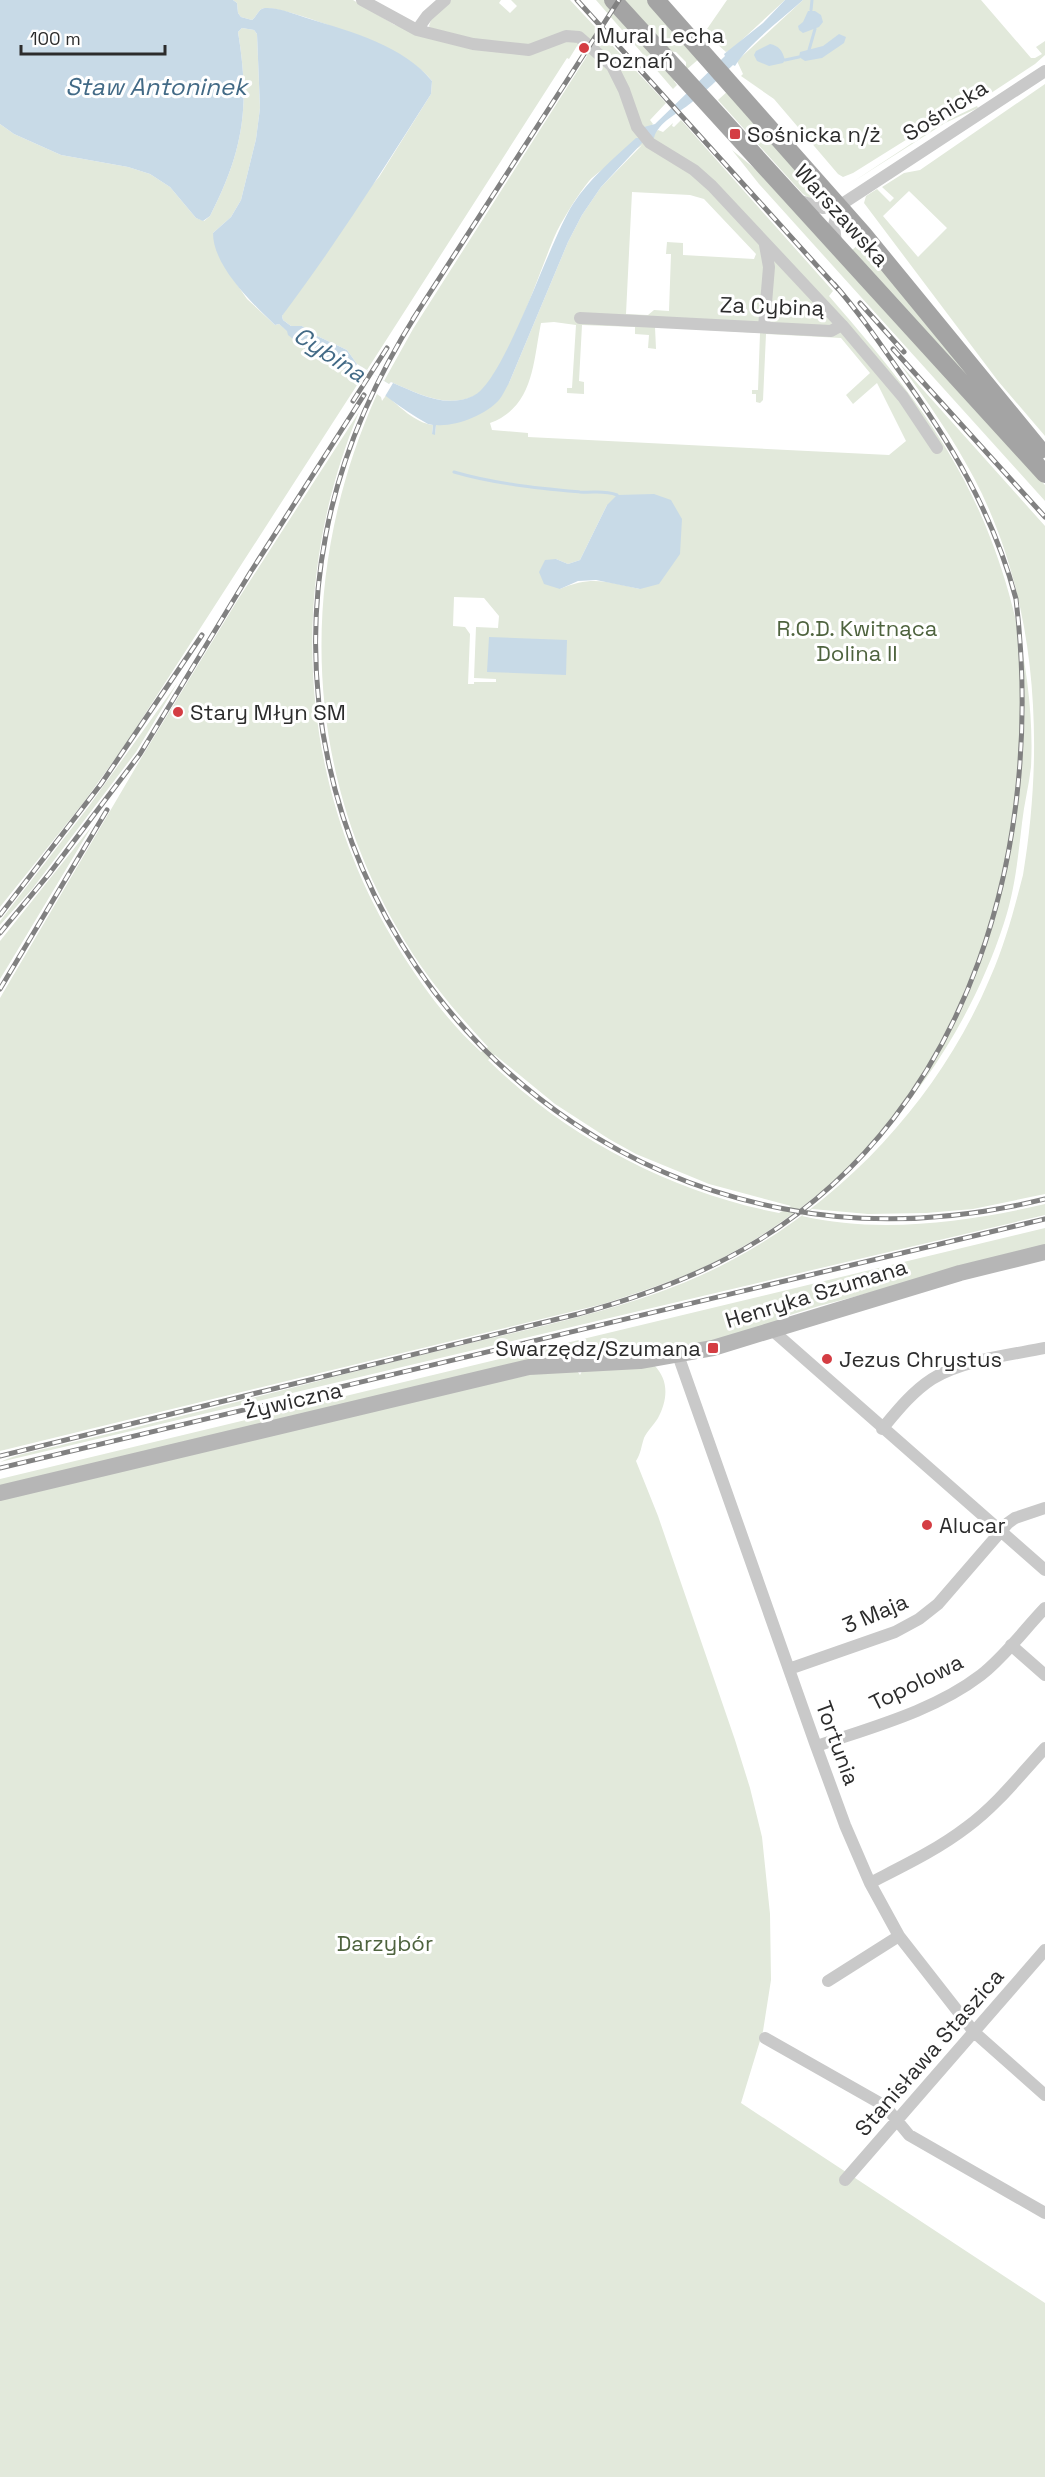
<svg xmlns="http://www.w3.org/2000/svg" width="1045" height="2477" font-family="'Space Grotesk',sans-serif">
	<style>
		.green { fill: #e2e9db; fill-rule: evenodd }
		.water { fill: #c8dae7 }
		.pier { fill: #fff }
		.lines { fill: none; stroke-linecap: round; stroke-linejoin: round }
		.stream { stroke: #c8dae7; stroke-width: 3 }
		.street { stroke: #c9c9c9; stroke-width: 12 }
		.secondary { stroke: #b6b6b6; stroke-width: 16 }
		.primary { stroke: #a4a4a4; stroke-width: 18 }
		.rail-casing { stroke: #818181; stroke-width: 5 }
		.rail { stroke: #fff; stroke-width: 3; stroke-dasharray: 9; stroke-linecap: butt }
		.poi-dot { fill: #d43d43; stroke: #fff; stroke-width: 2 }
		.labels { text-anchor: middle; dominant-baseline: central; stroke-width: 6; stroke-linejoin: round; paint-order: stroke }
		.poi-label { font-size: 22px; fill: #2c2c2c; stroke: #fff; text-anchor: start }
		.street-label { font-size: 22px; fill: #2c2c2c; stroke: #fff }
		.park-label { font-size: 22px; fill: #4e633e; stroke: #fff }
		.water-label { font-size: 24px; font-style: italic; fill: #426a86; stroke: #fff }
	</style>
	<rect width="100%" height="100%" fill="#fff"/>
	<path class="green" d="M233,0H353L395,25L431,30L429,26L432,17L451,0H501L499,3L510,13L517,6L511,0H570L666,103L650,120L653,124L650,127L655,132L658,130L663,132L673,123L672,126L674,127L681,120L833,291L829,296C894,371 954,443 990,537C1017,606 1035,692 1031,767C1029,785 1024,804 1022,823C1018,857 1015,890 1004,923C956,1071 845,1200 704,1267C671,1282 637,1293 603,1304L0,1451V998L143,755L237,601L359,412C286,587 298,787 399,949C422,986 449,1023 481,1052L488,1047C464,1021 441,995 421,966C303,793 292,583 377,394L381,397L382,401L386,395C399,406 415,423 433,425L432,434H435L436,425L450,423L509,383L568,242L582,215L601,187L642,145C627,155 601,168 589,181C577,196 566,214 557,231C541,265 505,382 474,396C446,409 417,393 391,382L389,385L384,381L413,329L587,56L577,46L569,59L567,58L367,370L357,364L347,350L313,334L302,326H291L283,320L282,316L328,237L379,177L431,94L432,81C422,68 407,59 392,51C374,41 283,6 265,8C259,8 257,16 252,20L241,17L238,13L237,3ZM632,192L690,195L704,199L756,254L754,259L683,255V243L667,242L666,254H671L669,311L654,310L648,315L626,314ZM554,322L576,325L572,388H567V393L584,394V382L579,381L582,325L635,327V334L649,335L648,348L656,349L655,327L760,333L758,390H752V394H756V402L760,403L763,400L766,334L841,338L870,373L846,395L853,404L877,383L906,441L889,455L528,437V433L492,430L490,423C534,407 533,362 541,323ZM607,505L640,589C608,582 592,575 560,589L556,559L568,564L580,560ZM454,597L484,598L499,616L498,628L476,627L474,678L496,679V682H474V684H468L470,634L465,627L453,626ZM495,1055L555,1104L609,1139L636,1154L709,1184L791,1206L779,1213C671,1192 566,1137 488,1060Z
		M596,0H606L677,78L674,81L677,85L673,89Z
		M621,0H649L700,58L686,70V62L676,52L667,51Z
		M727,0H785L731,50L726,52L716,43L707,29Z
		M803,0H981L1031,58H1035L1042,54L1036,47L1045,41V55L1035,64L988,95L941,118L853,173L843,177L838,174L774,99L741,76L743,74L737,61Z
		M242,28L254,30L257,34L260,108L256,139L241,200L231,217L213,233L227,270L247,299L275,325L279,324L335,368L351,372L349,376L359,382L125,745L84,802L0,907V124L14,134L61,155L128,167L150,174L170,187L196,218L204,221L210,216C244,150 250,105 238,32Z
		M1045,84V436L998,381L864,203L866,196L877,189L890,202L894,198L882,187L904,173L920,170ZM909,191L947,228L918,257L883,216Z
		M729,90L831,204L810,199L802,193L718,100Z
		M977,106L978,108L945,123L851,183L944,122Z
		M732,150L759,172L854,273L1045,485V501L759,184Z
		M862,241L997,409L850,252Z
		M900,364L1045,526V1194L973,1209L926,1213L868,1214L812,1209L802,1216C880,1234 968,1222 1045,1204V1215L0,1462C19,1453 47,1449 69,1443C113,1433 157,1422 201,1411C280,1391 359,1370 438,1351C511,1333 586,1318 657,1293C804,1242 930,1121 990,978C1005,944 1014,910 1023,875C1045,743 1037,598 974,478C953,438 927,401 900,364Z
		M178,682L136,752L33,888L0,925V921L89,806Z
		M92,826L8,966L0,979V941Z
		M1045,1228V1247L819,1306L790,1315V1320L691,1348L581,1360L0,1489V1479Z
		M573,1365L580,1375L582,1371L654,1365C669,1380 668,1399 658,1418C654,1425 647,1431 644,1438C641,1447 641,1453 636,1461L658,1516L735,1740L750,1788L762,1837L770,1914L771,1980L763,2031L741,2103L1045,2303V2477H0V1493Z"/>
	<path class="water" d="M0,0H233L237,3L238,13L241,17L252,20C257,16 259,8 265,8C279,7 297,15 310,19C352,32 404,46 432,81L431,94C383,170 336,244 282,316L283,320L291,326H302L313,334L347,350L357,364L389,384L391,382C417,393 445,409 473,396C504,383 549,241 573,204C590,178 613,159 636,138H639L644,127L655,124L725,56L724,54L763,23L785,0H803C782,19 749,43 735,66L733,65C719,78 706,91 691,103C679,113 658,122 654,138L649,136L643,142L601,187L582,215L568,242L509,383C506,388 503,395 499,400C486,415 455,427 436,425L435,435L432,434L433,425L428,424C400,409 378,388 351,372C345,369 339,369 334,367C317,359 302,346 288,335L287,331L279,324L275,325C252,303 213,266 213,233L231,217L241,200L256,139L260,108L257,34L254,30L242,28L238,32C250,105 244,150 210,216L203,221L196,218L170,187L150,174L128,167L61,155L14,134L0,124Z
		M808,11H815L821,15L823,22L819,27L803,33L799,30L798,26L803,22Z
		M839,34L846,37L844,43L822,58L805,61L799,57L800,52L823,46Z
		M770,44C779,46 782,50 785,60L783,63L769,66L757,61L754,55L756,51Z
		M654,494L671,500L682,519L680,554L659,584L640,589L596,580L578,581L560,589L544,584L539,572L545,560L556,559L568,564L580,560L607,505L617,495Z
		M489,637L567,640L566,675L487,672Z"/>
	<path class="pier" d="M357,364L389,384L391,382L393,383L384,398L350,375Z"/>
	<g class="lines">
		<path class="stream" d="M811,10L812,0
			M809,50L815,29
			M785,60L799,57
			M454,472C495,484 538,488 580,492C594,493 604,490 617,495"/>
		<path class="street" d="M362,0L417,30L473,44L529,50L566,36L579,37L612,66L624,90L637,127L650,143L694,170L712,186L842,325L903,397L937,448
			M417,30L427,16L445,0
			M797,200L823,208L839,206L1045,71
			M836,244L834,225L839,206
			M580,318L831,331L842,325
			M764,327L769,267L765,245
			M772,1330L1045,1570
			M678,1355L815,1743L845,1825L870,1883L899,1936L974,2032L1045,2095
			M882,1429C897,1411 912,1392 932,1379C962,1360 1010,1355 1045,1348
			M1011,1645L1045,1675
			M789,1669L895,1632L919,1619L938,1604L1008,1523L1015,1518L1045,1508
			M817,1746C872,1727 934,1711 981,1675C1005,1656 1024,1630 1045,1608
			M870,1883C903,1866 937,1850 967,1827C997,1805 1020,1775 1045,1748
			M828,1981L899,1936
			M765,2038L885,2106L909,2135L1045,2213
			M845,2180L1045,1950"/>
		<path class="secondary" d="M0,1493L529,1367L640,1361L713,1348L960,1273L1045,1252"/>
		<path class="primary" d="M613,0L1045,474
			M656,0L863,234L1040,450"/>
		<defs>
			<path id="rail" d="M577,0L838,289
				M860,303L904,352
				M417,313C374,381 341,455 326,534C266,845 473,1151 785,1209C872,1226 959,1220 1045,1199
				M413,319L619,0
				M893,349L1045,517
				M353,401L387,348
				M0,915L101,784L202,635
				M0,933L49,874L140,754L250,573L364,395
				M0,989L107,810
				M0,1456L578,1314C641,1297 703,1275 759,1240C973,1108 1045,843 1016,599C993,512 949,440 897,368C877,339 857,310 834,284
				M0,1468L1045,1219"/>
		</defs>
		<use href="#rail" class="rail-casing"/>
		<use href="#rail" class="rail"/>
	</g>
	<g class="poi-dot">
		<circle cx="584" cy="48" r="6"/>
		<rect x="729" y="128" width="12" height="12" rx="3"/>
		<circle cx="178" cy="712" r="6"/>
		<rect x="707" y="1342" width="12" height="12" rx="3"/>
		<circle cx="827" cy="1359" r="6"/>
		<circle cx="927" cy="1525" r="6"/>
	</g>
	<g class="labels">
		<g class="poi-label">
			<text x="596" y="35">Mural Lecha<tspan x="596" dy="25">Poznań</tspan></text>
			<text x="747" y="134">Sośnicka n/ż</text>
			<text x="190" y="712">Stary Młyn SM</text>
			<text x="701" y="1348" text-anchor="end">Swarzędz/Szumana</text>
			<text x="839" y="1359">Jezus Chrystus</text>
			<text x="939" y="1525">Alucar</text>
		</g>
		<g class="street-label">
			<text transform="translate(945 110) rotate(-32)">Sośnicka</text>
			<text transform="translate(842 215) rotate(48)">Warszawska</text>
			<text transform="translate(772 306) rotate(2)">Za Cybiną</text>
			<text transform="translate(816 1293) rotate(-17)">Henryka Szumana</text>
			<text transform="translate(293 1400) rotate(-13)">Żywiczna</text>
			<text transform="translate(875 1613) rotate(-23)">3 Maja</text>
			<text transform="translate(916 1682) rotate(-26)">Topolowa</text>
			<text transform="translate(838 1743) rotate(70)">Tortunia</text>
			<text transform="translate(929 2052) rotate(-49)">Stanisława Staszica</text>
		</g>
		<g class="park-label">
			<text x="857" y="628">R.O.D. Kwitnąca<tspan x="857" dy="25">Dolina II</tspan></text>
			<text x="385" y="1943">Darzybór</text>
		</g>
		<g class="water-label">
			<text x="156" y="86">Staw Antoninek</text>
			<text transform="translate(330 354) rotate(33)">Cybina</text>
		</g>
	</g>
	<path d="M21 45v9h144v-9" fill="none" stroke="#2c2c2c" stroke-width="3"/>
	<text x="30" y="45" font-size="18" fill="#2c2c2c" stroke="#ffffff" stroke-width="4.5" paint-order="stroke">100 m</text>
</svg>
